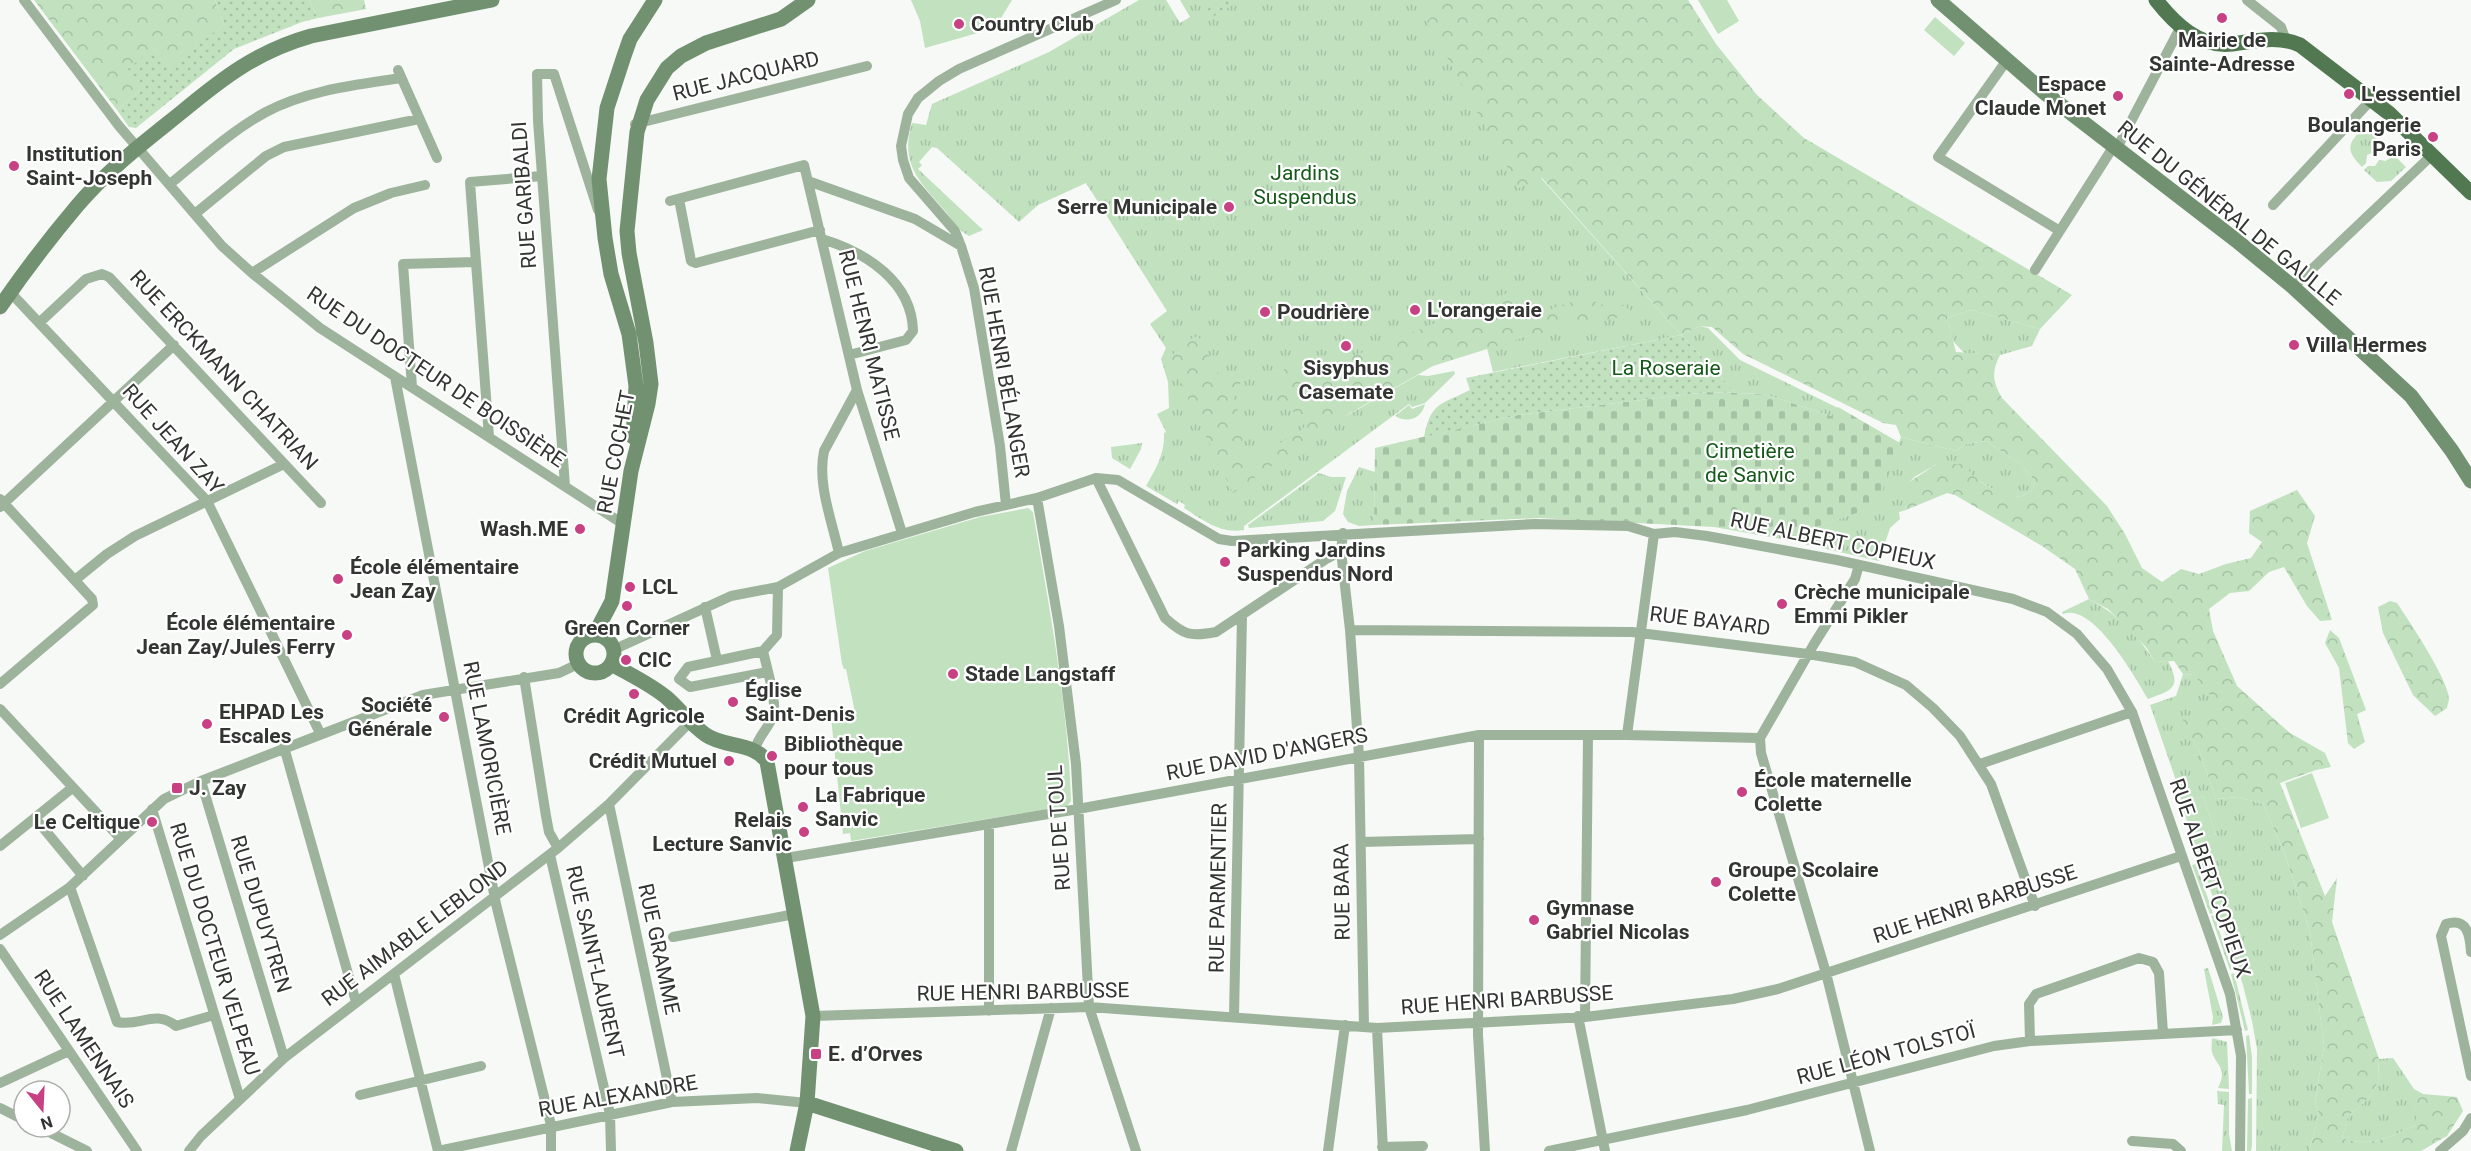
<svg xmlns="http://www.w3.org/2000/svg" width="2471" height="1151" font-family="Roboto,sans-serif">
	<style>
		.grass { fill: url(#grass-tufts) }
		.forest { fill: url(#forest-crowns) }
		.cemetery { fill: url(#cemetery-stones) }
		.garden { fill: url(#garden-dots) }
		.pitch { fill: #c1e1bf }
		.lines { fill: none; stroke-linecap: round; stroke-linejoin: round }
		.street { stroke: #9db39c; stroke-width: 10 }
		.secondary { stroke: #719170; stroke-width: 15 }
		.primary { stroke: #517850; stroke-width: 15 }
		.poi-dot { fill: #c74183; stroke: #fff; stroke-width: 2 }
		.labels { text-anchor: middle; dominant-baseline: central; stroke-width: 4.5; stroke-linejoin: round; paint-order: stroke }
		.poi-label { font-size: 21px; font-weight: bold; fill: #333533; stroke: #fff; text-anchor: start }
		.street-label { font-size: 21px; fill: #333533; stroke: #fff }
		.park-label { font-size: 21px; fill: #155a19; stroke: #fff }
	</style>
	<defs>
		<pattern id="grass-tufts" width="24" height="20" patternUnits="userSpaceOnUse" patternTransform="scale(1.5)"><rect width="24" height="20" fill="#c1e1bf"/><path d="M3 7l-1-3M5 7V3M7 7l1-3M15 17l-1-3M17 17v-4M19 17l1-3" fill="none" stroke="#a6c2a5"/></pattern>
		<pattern id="forest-crowns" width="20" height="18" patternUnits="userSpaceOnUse" patternTransform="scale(1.5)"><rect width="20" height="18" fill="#c1e1bf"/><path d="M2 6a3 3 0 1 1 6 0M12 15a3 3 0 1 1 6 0" fill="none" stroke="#a6c2a5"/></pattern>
		<pattern id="cemetery-stones" width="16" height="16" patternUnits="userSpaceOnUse" patternTransform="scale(1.5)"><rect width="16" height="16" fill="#c1e1bf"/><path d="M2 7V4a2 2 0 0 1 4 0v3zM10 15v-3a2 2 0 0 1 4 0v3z" fill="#a6c2a5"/></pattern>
		<pattern id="garden-dots" width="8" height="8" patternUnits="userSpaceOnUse" patternTransform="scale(1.5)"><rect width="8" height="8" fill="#c1e1bf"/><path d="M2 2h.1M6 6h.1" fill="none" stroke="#a6c2a5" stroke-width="1.8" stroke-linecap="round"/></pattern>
	</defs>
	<rect width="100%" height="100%" fill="#f6f9f5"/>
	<path class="grass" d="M1139,0H1166L1180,23L1190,17L1180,0H1450L1541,178L1681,335L1700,326L1708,328L1740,360L1838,408L1831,416L1764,394L1736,393L1681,335L1493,372L1487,348L1527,336L1502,301L1346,416L1418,375L1428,376L1454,371L1455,374L1425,403L1412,407L1409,404L1244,526V530C1220,534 1203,520 1184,508L1185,505L1179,501L1177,504L1146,486C1156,468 1165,454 1164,433L1166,432L1157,414L1169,408L1168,382L1161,359L1166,348L1150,324L1167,311L1086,183L1038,205L1019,222L937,148L932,147L919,162L922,165L918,169L983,230L969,236C959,231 952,220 946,212C921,183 899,165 912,123L926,125L932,104L1049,52Z
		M2366,126L2377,138L2372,144V153L2367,155L2366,163L2362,167C2344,149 2348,142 2366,126Z
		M2394,155L2406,167L2391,181L2377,182L2364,170L2368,166H2375L2379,160L2386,161Z
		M1971,310L2040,329L2032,346L2000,355L1964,353L1953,341L1947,318Z
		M1425,404C1422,418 1408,424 1395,416L1409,405L1412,409Z
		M1901,437L1956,451L1966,444L1986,441L2021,464L2035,481L2033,489L2021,497L2001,494L1973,477L1937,464C1914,478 1900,479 1906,510L1899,512L1900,519L1890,528L1879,561L1782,539L1876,506Z
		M1142,443L1141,449L1130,469L1112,458L1111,447Z
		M1359,467L1375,472L1374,525L1359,526L1348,522L1343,514L1347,491Z
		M1319,473L1331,477H1346L1335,511L1323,521L1249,528L1248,525Z
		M2089,599C2116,613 2139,636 2155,662L2168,661C2182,688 2172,690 2148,699C2135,677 2093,602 2063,614L2062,612Z
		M2183,674L2194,675L2214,699L2213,719H2183L2200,753L2216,799L2239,797L2263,804L2285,855L2310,932L2324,1046L2315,1103L2319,1114L2309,1151H2256L2257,1049L2252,1021L2243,985L2194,842L2216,834L2203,796L2181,803L2180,792L2150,705L2176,696Z
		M2196,864L2213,913L2210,914L2192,865Z
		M2214,915L2232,969L2230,970L2211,916Z
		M2208,968L2223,1017L2221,1023L2212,1025L2213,1017L2204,969Z
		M2234,973L2248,1030L2245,1031L2231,974Z
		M2249,1035L2252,1057V1094H2249L2246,1036Z
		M2212,1038L2227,1042L2229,1089L2218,1088C2228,1067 2217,1068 2212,1052C2211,1049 2212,1042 2212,1038Z
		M2393,1058L2414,1089L2409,1098L2416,1108V1125C2390,1137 2371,1148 2342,1138L2348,1116L2370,1097L2378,1082L2379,1059Z
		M2217,1091L2229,1092V1134L2232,1151H2222L2224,1105L2218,1104Z
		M2252,1098V1146L2251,1151H2247L2248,1099Z"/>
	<path class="forest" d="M34,0H215L224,25L168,68L153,48L141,90L117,110Z
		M309,0H364L366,9L318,18Z
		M1450,0H1688L1716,44L1757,95L1804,138L2072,295L2040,329L1971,310L1947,318L1956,352L2000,355C1991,372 1993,382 2002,398L2107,506L2125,534L2142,568L2162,582L2181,569L2199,574L2226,564L2251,558L2262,542L2249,533L2250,511L2297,490L2315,516L2307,543L2332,620L2320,621L2307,606L2284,567L2269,572L2249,591L2230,593L2209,609L2213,631L2237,686L2290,733L2325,753L2331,767L2316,770L2280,783L2325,896L2337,878L2332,922L2379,1059L2378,1082L2370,1097L2348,1116L2342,1138C2371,1148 2390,1137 2416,1125V1108L2408,1098L2414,1089L2423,1094L2457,1097L2463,1111L2447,1136L2421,1151H2309L2319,1114L2315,1103L2324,1046L2310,932L2285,855L2263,804L2239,797L2216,799L2200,753L2182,718L2196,713L2213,719V699L2194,675L2183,674L2174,661L2155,662L2146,647L2108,609L2089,599L2075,569L2042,546L1955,495L1947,493L1906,510L1903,493L1906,484L1937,464H1964C1977,484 1997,493 2021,497L2033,489L2035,481L2021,464L1986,441L1966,444L1956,451L1901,437L1896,425L1883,423L1743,354L1712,327L1700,326L1681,335L1542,178L1519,188L1427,21Z
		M1507,293L1514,297L1530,320L1558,306L1590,297L1599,305L1618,301L1635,314L1528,336L1433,366L1336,421L1233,493L1169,359L1185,341L1198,336L1220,376L1243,377L1234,397L1244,434L1240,448L1252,458L1266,454L1283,441L1299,434L1313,414L1299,415L1276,401L1275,382L1277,374L1293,364L1311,362L1330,365L1402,337Z
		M2390,601L2397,603C2409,621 2448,679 2449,699C2449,702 2447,705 2447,708L2435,716L2413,695L2383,633L2378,607Z
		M2330,630L2339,638L2366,710L2357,714L2365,742L2354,749L2348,743L2339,668L2325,643Z"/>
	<path class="cemetery" d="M1707,392L1764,394L1831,416L1838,407L1900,443L1877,506L1782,539L1714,527L1539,518L1374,525L1375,448L1518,415Z"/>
	<path class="garden" d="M215,0H309L318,18L302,22L234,49L136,128L129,127L117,110L141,90L127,70L153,48L168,67L224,25Z
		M1222,0H1241L1209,19L1204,11Z
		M1681,335L1736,393L1707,392L1518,415L1424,437C1431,402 1440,405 1470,390L1466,378Z"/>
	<path class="pitch" d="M911,0H1012L995,28L925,48L920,21Z
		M1698,0H1727L1739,21L1718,34Z
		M1935,17L1965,43L1954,56L1924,30Z
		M1028,508L1033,512C1049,607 1068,704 1071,801L1067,806L851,841L850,833L843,834L831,717L855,712L846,669H844L842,664L828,568L865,551L980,517Z
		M2312,773L2329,818L2301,828L2285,783Z
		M2203,796L2216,834L2194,842L2181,803Z"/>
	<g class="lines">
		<path class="street" d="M24,0L119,126L222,246L252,273L320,328L623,524
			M2247,0L2281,27L2285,38
			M2007,60L1938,157L2060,231
			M398,70L437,158
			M635,124L867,66
			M808,181L915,219L961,246
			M170,184C201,159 231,131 266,112C307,90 356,85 401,78
			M679,199L691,261L696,263L820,230
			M670,201L804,165L857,390L902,533
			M2273,205L2372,99
			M196,213L266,156L284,147L419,119
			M822,239C865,252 912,281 913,331L906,340L849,355
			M2035,270L2110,152L2117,148L2180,28
			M252,273L354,208L391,193L425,185
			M2293,287L2433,154
			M10,292L207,501L320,733
			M39,323L86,279L102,274L109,277L321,503
			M395,377L496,904L551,1125V1151
			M412,387L403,264L476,262
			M489,437L470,182L542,176
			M1096,478L1165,618C1184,635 1190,637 1216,632L1326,559L1341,551L1343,533
			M565,486L538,121L537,74H554L598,210
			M1037,498L1059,626L1076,764L1089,1007L1136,1151
			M0,499L92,599L93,605L0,684
			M1006,505L1000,446L974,288L961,246L955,231L909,178L903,160L901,146L908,114L918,98L939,81L959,69L1116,0
			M0,507L174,345
			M1341,551L1350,630L1359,756L1364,1027
			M839,553C832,521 817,484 824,451L857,390
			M75,580L107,554L135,536L284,464
			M705,607L717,660
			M1350,630L1632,632L1808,654L1855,662L1906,685L1933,708L1960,736L1991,784L2035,906
			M613,650L731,596L778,587L839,553L975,512L1037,498L1096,478L1118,480L1219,539L1232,541L1535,524L1628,526L1654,534L1675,532L1707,536L1837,560L2013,599L2047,612L2077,634L2107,669L2132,712L2230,994L2241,1056L2240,1151
			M763,651L688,667L679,679L690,687L767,672
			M763,651L777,635L778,587
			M524,677L546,816L549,832L558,848
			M0,709L121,839
			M1479,735L1478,1035L1485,1151
			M1627,735L1654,534
			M1760,738L1761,753L1826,973L1870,1151
			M1760,738L1814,644L1855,579L1859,565
			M284,747L356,1002
			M755,749C759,735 768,729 773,716C778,705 766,665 763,651
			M1980,764L2132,712
			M201,781L284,1058
			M609,804L672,1102
			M152,809L240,1099
			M35,818L83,876
			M989,824V1011
			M1361,842L1479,839
			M0,846L72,788
			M550,855L610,1114L611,1151
			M786,858L1078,809L1479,735H1627L1760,738
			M70,887L117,1022C141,1027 154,1009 176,1026L214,1015
			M0,935L70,887L164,799L201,781L423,695L559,673L578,664
			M673,937L795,914
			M0,949L137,1151
			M2471,952C2470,935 2467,917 2446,924L2441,936L2471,1076
			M394,974L438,1151
			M813,1016L1089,1007L1377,1028L1585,1017L1733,999L1778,989L2181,856
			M1578,1016L1605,1151
			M1234,1017L1242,616
			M1585,1017L1588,735
			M1377,1028L1383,1151
			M2030,1041L2029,1004L2036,994L2139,958L2153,962L2159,973L2163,1033
			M0,1083L69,1051
			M360,1095L481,1066
			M0,1108L24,1120
			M39,1127L87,1151
			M2132,1141L2173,1144L2181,1151
			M1382,1147L1423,1146
			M189,1151L201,1136L284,1058L558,848L609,804L690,722
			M438,1151L672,1102L757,1098L807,1103
			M1011,1151L1051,1008
			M1328,1151L1345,1025
			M1549,1151L1747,1110L1994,1046L2030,1041L2237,1030
			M2440,1151L2463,1131L2471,1118"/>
		<path class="secondary" d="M1938,0L2045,93L2237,241L2293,287L2411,396L2452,451L2471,481
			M0,307C24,272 50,238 77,206C107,170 147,140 183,111C224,77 258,51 311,36L492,0
			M633,437L636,386L629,334L611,274L605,238L599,179L607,108L624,56L630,39L655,0
			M576 654a19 19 0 1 1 38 0a19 19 0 1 1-38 0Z
			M598,635L600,624L612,601L631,471L648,404L651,384L646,343L629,253L627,231L637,132L647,100L667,68L681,56L706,43L781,19L808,0
			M611,664C630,674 650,684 666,697C680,709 691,725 706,735C725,748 755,742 767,762L813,1016L807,1103L797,1151
			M807,1103L956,1151"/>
		<path class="primary" d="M2156,0C2174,23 2199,48 2232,44C2256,41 2277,35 2300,45L2390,114L2471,193"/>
	</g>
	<g class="poi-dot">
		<circle cx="2222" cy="18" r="6"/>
		<circle cx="959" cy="24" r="6"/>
		<circle cx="2349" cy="94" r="6"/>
		<circle cx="2118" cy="96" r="6"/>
		<circle cx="2433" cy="137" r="6"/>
		<circle cx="14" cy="166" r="6"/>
		<circle cx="1229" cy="207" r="6"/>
		<circle cx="1415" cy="310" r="6"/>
		<circle cx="1265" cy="312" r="6"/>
		<circle cx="2294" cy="345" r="6"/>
		<circle cx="1346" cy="346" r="6"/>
		<circle cx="580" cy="529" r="6"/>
		<circle cx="1225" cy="562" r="6"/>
		<circle cx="338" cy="579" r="6"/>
		<circle cx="630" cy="587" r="6"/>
		<circle cx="1782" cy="604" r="6"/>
		<circle cx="627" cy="606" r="6"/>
		<circle cx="347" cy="635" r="6"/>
		<circle cx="626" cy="660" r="6"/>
		<circle cx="953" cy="674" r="6"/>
		<circle cx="634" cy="694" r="6"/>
		<circle cx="733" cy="702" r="6"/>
		<circle cx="444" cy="717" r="6"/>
		<circle cx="207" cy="724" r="6"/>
		<circle cx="772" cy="756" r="6"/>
		<circle cx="729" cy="761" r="6"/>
		<rect x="171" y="782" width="12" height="12" rx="3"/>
		<circle cx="1742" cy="792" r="6"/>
		<circle cx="803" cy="807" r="6"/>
		<circle cx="152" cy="822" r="6"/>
		<circle cx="804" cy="832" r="6"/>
		<circle cx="1716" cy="882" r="6"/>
		<circle cx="1534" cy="920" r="6"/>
		<rect x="810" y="1048" width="12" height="12" rx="3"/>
	</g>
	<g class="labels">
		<g class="poi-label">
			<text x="971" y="24">Country Club</text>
			<text x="2222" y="40" text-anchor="middle">Mairie de<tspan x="2222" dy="24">Sainte-Adresse</tspan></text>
			<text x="2106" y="84" text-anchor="end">Espace<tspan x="2106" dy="24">Claude Monet</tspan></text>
			<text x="2361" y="94">L'essentiel</text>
			<text x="2421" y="125" text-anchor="end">Boulangerie<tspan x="2421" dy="24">Paris</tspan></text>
			<text x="26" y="154">Institution<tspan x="26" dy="24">Saint-Joseph</tspan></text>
			<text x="1217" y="207" text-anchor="end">Serre Municipale</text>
			<text x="1427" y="310">L'orangeraie</text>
			<text x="1277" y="312">Poudrière</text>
			<text x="2306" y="345">Villa Hermes</text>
			<text x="1346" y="368" text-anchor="middle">Sisyphus<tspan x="1346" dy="24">Casemate</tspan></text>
			<text x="568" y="529" text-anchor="end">Wash.ME</text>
			<text x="1237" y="550">Parking Jardins<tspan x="1237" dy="24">Suspendus Nord</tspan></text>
			<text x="350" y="567">École élémentaire<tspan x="350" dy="24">Jean Zay</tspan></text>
			<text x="642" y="587">LCL</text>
			<text x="1794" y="592">Crèche municipale<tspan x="1794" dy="24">Emmi Pikler</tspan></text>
			<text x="335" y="623" text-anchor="end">École élémentaire<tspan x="335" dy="24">Jean Zay/Jules Ferry</tspan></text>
			<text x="627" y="628" text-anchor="middle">Green Corner</text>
			<text x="638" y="660">CIC</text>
			<text x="965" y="674">Stade Langstaff</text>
			<text x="745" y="690">Église<tspan x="745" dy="24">Saint-Denis</tspan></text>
			<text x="432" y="705" text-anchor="end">Société<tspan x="432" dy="24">Générale</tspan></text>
			<text x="219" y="712">EHPAD Les<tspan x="219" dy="24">Escales</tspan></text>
			<text x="634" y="716" text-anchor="middle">Crédit Agricole</text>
			<text x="784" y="744">Bibliothèque<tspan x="784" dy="24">pour tous</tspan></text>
			<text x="717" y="761" text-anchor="end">Crédit Mutuel</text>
			<text x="1754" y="780">École maternelle<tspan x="1754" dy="24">Colette</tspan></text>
			<text x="189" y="788">J. Zay</text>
			<text x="815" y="795">La Fabrique<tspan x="815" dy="24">Sanvic</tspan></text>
			<text x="792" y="820" text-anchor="end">Relais<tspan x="792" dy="24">Lecture Sanvic</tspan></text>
			<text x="140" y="822" text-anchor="end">Le Celtique</text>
			<text x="1728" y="870">Groupe Scolaire<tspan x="1728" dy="24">Colette</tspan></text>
			<text x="1546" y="908">Gymnase<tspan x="1546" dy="24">Gabriel Nicolas</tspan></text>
			<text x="828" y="1054">E. d’Orves</text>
		</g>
		<g class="street-label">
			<text transform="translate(746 76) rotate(-14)">RUE JACQUARD</text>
			<text transform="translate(524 195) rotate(-94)">RUE GARIBALDI</text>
			<text transform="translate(2229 213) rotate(39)">RUE DU GÉNÉRAL DE GAULLE</text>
			<text transform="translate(869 345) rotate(76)">RUE HENRI MATISSE</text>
			<text transform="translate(224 370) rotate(47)">RUE ERCKMANN CHATRIAN</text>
			<text transform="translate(1004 372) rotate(80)">RUE HENRI BÉLANGER</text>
			<text transform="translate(436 377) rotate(34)">RUE DU DOCTEUR DE BOISSIÈRE</text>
			<text transform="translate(173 439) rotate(48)">RUE JEAN ZAY</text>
			<text transform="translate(616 452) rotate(-79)">RUE COCHET</text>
			<text transform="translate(1833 541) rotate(12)">RUE ALBERT COPIEUX</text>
			<text transform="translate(1710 621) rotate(7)">RUE BAYARD</text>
			<text transform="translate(487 748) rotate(79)">RUE LAMORICIÈRE</text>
			<text transform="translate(1267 754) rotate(-11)">RUE DAVID D'ANGERS</text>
			<text transform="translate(1059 828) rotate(-94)">RUE DE TOUL</text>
			<text transform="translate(2210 878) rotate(71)">RUE ALBERT COPIEUX</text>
			<text transform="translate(1218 888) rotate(-89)">RUE PARMENTIER</text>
			<text transform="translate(1342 892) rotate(-91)">RUE BARA</text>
			<text transform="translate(1975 904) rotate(-18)">RUE HENRI BARBUSSE</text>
			<text transform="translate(261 914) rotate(73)">RUE DUPUYTREN</text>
			<text transform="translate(415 933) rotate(-37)">RUE AIMABLE LEBLOND</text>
			<text transform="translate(215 949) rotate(73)">RUE DU DOCTEUR VELPEAU</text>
			<text transform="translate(659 949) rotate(78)">RUE GRAMME</text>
			<text transform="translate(595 962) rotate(77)">RUE SAINT-LAURENT</text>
			<text transform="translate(1023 992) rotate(-1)">RUE HENRI BARBUSSE</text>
			<text transform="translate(1507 1000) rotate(-4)">RUE HENRI BARBUSSE</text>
			<text transform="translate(84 1039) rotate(56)">RUE LAMENNAIS</text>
			<text transform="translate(1886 1054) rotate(-15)">RUE LÉON TOLSTOÏ</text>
			<text transform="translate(618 1096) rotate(-10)">RUE ALEXANDRE</text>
		</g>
		<g class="park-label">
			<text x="1305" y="173">Jardins<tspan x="1305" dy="24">Suspendus</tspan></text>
			<text x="1666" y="368">La Roseraie</text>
			<text x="1750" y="451">Cimetière<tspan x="1750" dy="24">de Sanvic</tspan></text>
		</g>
	</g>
	<g transform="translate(42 1109) rotate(162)"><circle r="28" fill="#ffffff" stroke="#adaead" stroke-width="1.5"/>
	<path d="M0-4.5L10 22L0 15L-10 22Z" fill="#c74183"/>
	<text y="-9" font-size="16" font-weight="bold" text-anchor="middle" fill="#333533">N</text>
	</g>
</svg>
